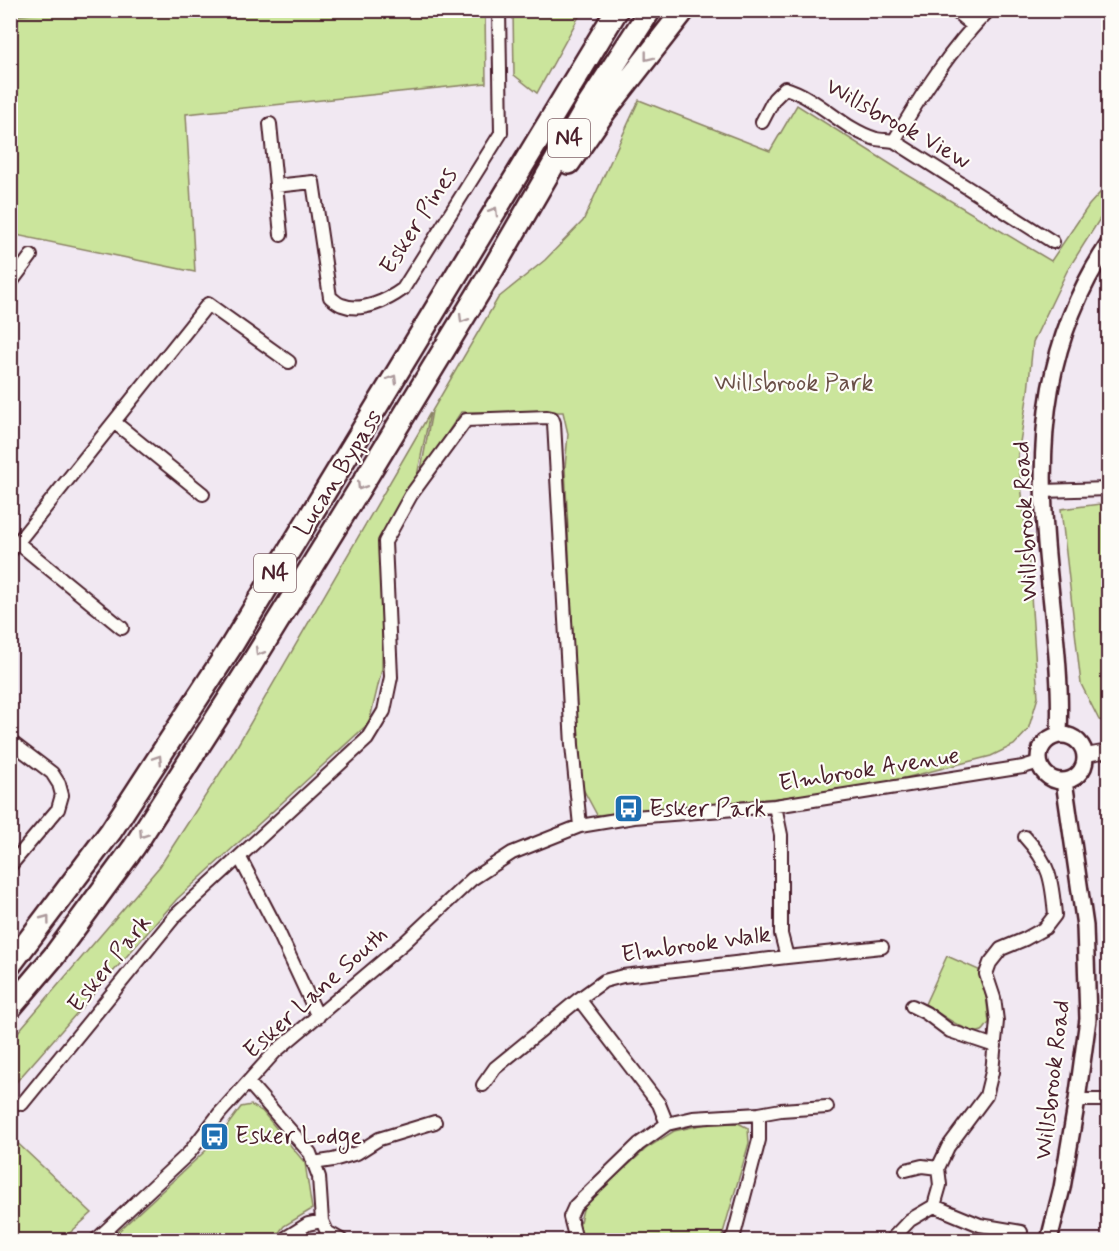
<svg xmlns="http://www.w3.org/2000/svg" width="1119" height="1251" font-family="Mynerve,sans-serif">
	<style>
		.green { fill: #cbe59c; stroke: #8a8264; stroke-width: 1.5 }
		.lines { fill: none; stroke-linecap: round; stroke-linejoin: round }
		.minor-casing { stroke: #4a1f2b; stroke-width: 16 }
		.tertiary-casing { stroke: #4a1f2b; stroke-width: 20 }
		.trunk-casing { stroke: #4a1f2b; stroke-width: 26 }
		.minor { stroke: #fdfcf7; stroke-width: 12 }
		.tertiary { stroke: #fdfcf7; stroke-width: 15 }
		.trunk { stroke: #fdfcf7; stroke-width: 21 }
		.oneway { stroke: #ac999b }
		.labels { text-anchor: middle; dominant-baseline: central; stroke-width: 4.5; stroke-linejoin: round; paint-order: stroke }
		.shield { fill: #fdfcf7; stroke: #806168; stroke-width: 1.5 }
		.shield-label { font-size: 22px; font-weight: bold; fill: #4a1f2b }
		.street-label { font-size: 24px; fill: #4a1f2b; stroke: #fdfcf7 }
		.park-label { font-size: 24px; fill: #6a5047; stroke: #fdfcf7 }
		.poi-label { font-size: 24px; fill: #4a1f2b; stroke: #fdfcf7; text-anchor: start }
	</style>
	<rect width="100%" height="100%" fill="#f1e8f2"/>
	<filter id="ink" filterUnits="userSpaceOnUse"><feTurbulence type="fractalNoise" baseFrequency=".0167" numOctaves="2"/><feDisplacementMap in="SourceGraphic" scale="12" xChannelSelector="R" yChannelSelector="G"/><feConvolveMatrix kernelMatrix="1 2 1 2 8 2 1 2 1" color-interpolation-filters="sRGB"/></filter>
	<g filter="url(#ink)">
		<path class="green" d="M66,11H485L486,83L186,114L195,272L11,234V16Z
			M513,11H582L537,93L514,75Z
			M639,100L770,151L797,105L906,174L1051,261L1089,205L1108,184V206L1067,271L1033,342L1028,392L1018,455L1028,552L1038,697L1028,730L1014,745L991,756L889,782L788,797L597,815L582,787L576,702L565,467L568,434L563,412H461L420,475L432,411L498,298L545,260L583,221Z
			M430,413L417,476L382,541V669L369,723L177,899L11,1088V1040L160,866L233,753Z
			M1108,503V723L1099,720L1081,684L1061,509Z
			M947,956L981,971L987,1003L989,1023C987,1025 984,1030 982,1031C971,1037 936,1011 925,1004Z
			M251,1105L262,1111L305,1163L312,1209L284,1226L273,1240H146L138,1236L122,1240H109L216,1141L241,1107Z
			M738,1123L748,1128L749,1143L721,1240H583L579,1226L584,1205L647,1148L674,1131L706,1124Z
			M10,1136L92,1213L62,1240H11Z"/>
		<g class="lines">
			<defs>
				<path id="minor" d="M954,10L973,26
					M762,122L774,99L785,88C819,98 842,129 876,139C881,140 888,140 894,141L1053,242
					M270,124L281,235
					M894,141C921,95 951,48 989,10
					M275,186L313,182L330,297C334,300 338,304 342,305C362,313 388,300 403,289L501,133L499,10
					M10,284L31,256
					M114,422L203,494
					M1042,491L1108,489
					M18,543L122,628
					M10,552L208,304L289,362
					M10,741L52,773L59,784L62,795L58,809L10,866
					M1086,755L1108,751
					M240,858L278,931L318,1017
					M787,957L882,947
					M579,999L659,1104L667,1124
					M912,1006L926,1013L950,1031L995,1046
					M248,1082L310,1153L319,1177L322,1221L327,1232L341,1240
					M483,1085L495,1068L579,999L604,981L623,976L787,957L781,934V835L775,806
					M1077,1100H1108
					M22,1104L176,915L367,739L384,711L391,677L385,542L411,495L466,420L547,417L552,418L554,423L572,745L580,826
					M313,1163L333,1160L357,1153L379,1139L435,1122
					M906,1170L922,1166L938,1168
					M934,1206L980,1225L1021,1232
					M96,1240L189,1153L220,1113L275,1052L404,943L472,879L512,853L580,826L634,817L775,806L1023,767L1039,762
					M285,1240L287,1237L308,1224L322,1221
					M576,1240L570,1217L575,1206L639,1144L667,1124L693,1118L759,1114L781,1110L827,1107
					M730,1240L734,1235L759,1140V1114
					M891,1240L910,1220L934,1206L940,1185L938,1168L948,1147L986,1096L992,1072L997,1021L994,998L986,974L990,963L1001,949L1025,939L1045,928L1055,915C1052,880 1050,864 1025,837"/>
				<path id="tertiary" d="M1059,734C1062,670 1051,607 1046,543C1037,435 1046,338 1108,245
					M1039 758a23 23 0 1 1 46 0a23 23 0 1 1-46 0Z
					M1049,1240L1062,1188L1077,1100L1088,1019L1085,926L1064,781"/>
				<path id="trunk" d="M569,163L605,111L684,10
					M10,965L111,831L232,645L617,10
					M10,1008L54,956L134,847L252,663L366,478L493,269L585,110L650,10"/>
			</defs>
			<use href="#minor" class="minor-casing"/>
			<use href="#tertiary" class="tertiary-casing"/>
			<use href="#trunk" class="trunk-casing"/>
			<use href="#minor" class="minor"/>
			<use href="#tertiary" class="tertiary"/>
			<use href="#trunk" class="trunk"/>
		</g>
		<defs><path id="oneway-chevron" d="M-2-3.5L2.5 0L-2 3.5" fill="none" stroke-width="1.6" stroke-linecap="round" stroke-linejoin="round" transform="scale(1.5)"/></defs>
		<g class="oneway">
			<use href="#oneway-chevron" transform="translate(648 57) rotate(128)"/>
			<use href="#oneway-chevron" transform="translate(494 211) rotate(-59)"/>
			<use href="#oneway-chevron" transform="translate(463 319) rotate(121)"/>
			<use href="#oneway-chevron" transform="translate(393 379) rotate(-59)"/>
			<use href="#oneway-chevron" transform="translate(361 486) rotate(122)"/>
			<use href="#oneway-chevron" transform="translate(259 652) rotate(122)"/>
			<use href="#oneway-chevron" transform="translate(158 759) rotate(-57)"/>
			<use href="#oneway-chevron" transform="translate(143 834) rotate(123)"/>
			<use href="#oneway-chevron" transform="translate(46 919) rotate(-53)"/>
		</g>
	</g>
	<defs>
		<symbol id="bus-square" viewBox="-11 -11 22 22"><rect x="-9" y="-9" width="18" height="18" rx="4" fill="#1f6fb2" stroke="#fdfcf7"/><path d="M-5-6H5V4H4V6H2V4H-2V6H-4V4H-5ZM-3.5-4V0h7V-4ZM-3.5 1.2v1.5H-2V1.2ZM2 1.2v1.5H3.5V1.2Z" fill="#fff"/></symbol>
	</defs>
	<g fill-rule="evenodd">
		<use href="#bus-square" x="612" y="792" width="33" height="33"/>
		<use href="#bus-square" x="198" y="1120" width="33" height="33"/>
	</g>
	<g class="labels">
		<g class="shield">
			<rect x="548" y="119" width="42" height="38" rx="4.5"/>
			<rect x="254" y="554" width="42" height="38" rx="4.5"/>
		</g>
		<g class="shield-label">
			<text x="569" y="138">N4</text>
			<text x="275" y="573">N4</text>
		</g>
		<g class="street-label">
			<text transform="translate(898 124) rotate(29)">Willsbrook View</text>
			<text transform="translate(419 221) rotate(-57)">Esker Pines</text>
			<text transform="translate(339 473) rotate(-58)">Lucan Bypass</text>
			<text transform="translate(1026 521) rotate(-93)">Willsbrook Road</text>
			<text transform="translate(869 770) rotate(-9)">Elmbrook Avenue</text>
			<text transform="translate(696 945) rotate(-8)">Elmbrook Walk</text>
			<text transform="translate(110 964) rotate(-51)">Esker Park</text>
			<text transform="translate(316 993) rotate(-42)">Esker Lane South</text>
			<text transform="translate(1053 1080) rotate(-83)">Willsbrook Road</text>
		</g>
		<g class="park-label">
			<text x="794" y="383">Willsbrook Park</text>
		</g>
		<g class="poi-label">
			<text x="649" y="809">Esker Park</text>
			<text x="235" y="1136">Esker Lodge</text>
		</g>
	</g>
	<rect width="1119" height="1251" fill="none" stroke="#fdfcf7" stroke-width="36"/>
	<rect x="18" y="18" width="1083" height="1215" fill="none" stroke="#4a1f2b" stroke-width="2" filter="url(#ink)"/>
</svg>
